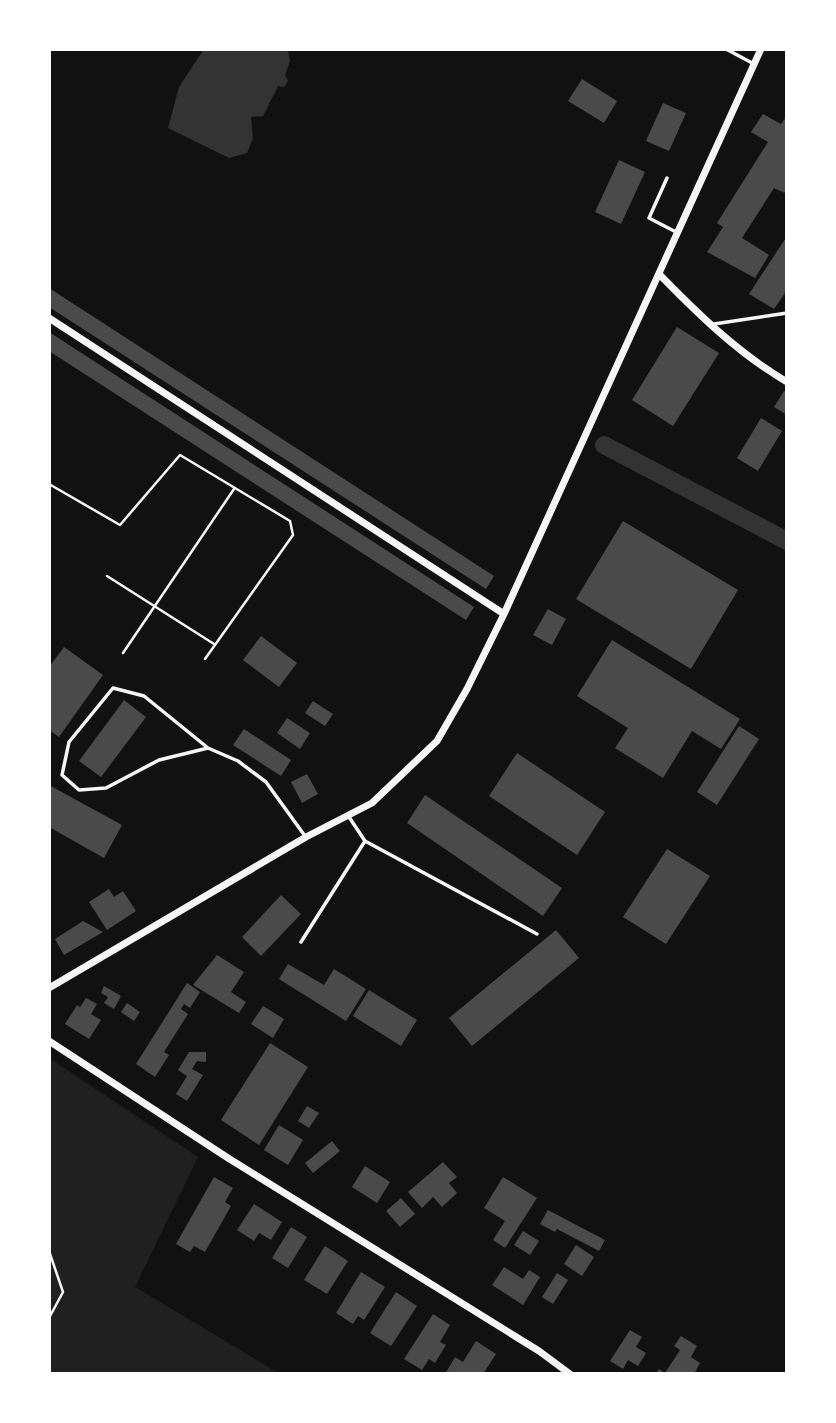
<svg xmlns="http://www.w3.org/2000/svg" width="836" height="1423" font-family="Karla,sans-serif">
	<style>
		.green { fill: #202020 }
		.water { fill: #333 }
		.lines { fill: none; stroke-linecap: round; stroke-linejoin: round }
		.canal { stroke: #333; stroke-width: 18 }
		.building { fill: #4a4a4a }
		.path { stroke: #f5f5f5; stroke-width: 2.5 }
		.service { stroke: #f5f5f5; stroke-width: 3.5 }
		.minor { stroke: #f5f5f5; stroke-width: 7 }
	</style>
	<rect width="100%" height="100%" fill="#111"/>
	<path class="green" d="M49,1058L198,1157L135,1287L280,1374H49Z"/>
	<path class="water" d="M204,49L288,50L290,61L285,75L288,81L284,87L278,86L263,116L251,117L253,138L247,153L229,158L168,128L179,87Z"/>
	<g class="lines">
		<path class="canal" d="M604,445L787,541"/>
	</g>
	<path class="building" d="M582,79L617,101L604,123L568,101Z
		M663,103L686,113L669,151L646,141Z
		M763,114L781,124L787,115V194L774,188L742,238L769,255L755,278L707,252L723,227L717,223L768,142L751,132Z
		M619,160L645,172L621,224L595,212Z
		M787,236V290L774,309L749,294Z
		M49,288L494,576L486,589L49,307Z
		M677,327L719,353L673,426L632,400Z
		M49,332L474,607L466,620L49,351Z
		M784,391L787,393V415L774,407Z
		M761,418L782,431L758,471L737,458Z
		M623,521L738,590L691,669L576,599Z
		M548,609L566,619L552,645L533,635Z
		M261,636L297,663L279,687L243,660Z
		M612,640L740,719L721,749L692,731L663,778L615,748L628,728L577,696Z
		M64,647L103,675L59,737L49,730V667Z
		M124,700L146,717L101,777L79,761Z
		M313,701L333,714L325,726L305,713Z
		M287,718L310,733L300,749L277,733Z
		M739,726L759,739L717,805L697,792Z
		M244,729L291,760L281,776L233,745Z
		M517,753L605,812L577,855L489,796Z
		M307,774L318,794L302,803L291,782Z
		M49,785L122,825L104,858L49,827Z
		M425,795L562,888L543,916L407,823Z
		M667,849L710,876L666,944L623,917Z
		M109,889L114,897L123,891L136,911L107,930L89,902Z
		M281,895L301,914L261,956L242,937Z
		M83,921L103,932L64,955L55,939Z
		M556,930L579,958L472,1046L449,1018Z
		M217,955L244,972L231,992L246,1002L239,1013L193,985Z
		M288,964L324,985L334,969L366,989L346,1021L279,979Z
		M187,983L200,992L190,1008L184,1004L181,1009L188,1014L164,1052L169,1055L155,1077L136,1064Z
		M104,986L121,996L114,1009L104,1003L108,997L101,993Z
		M369,990L417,1020L401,1046L353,1016Z
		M86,998L97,1004L91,1014L101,1020L89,1039L65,1024L77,1005L80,1007Z
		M127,1003L140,1012L134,1021L121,1012Z
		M263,1006L284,1019L273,1038L251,1024Z
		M270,1043L308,1067L259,1145L221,1120Z
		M189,1052H206V1062L197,1061L192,1069L203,1075L187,1101L176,1094L187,1076L178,1070Z
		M307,1106L319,1113L309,1128L298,1121Z
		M279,1125L303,1140L288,1165L264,1150Z
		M332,1141L340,1151L313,1173L305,1163Z
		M443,1162L457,1177L449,1183L457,1193L442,1207L433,1197L422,1208L408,1192Z
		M365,1166L390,1182L377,1203L352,1187Z
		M214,1177L233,1188L225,1202L231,1206L205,1252L194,1246L190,1252L176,1244Z
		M503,1177L537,1198L505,1248L493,1240L505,1221L484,1208Z
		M401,1198L415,1214L400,1227L386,1211Z
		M254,1204L282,1222L271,1240L259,1233L254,1241L237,1230Z
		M548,1210L605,1240L599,1251L557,1229L555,1232L540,1224Z
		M291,1227L307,1237L288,1268L272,1258Z
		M523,1231L539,1241L530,1255L514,1245Z
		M576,1245L594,1257L582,1276L564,1264Z
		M325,1246L348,1261L327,1294L304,1280Z
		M504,1267L523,1279L529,1270L540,1277L523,1305L492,1285Z
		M361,1272L385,1287L364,1320L358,1316L353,1324L336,1313Z
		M557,1273L568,1280L553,1304L542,1297Z
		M396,1292L417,1306L391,1346L370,1333Z
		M433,1314L450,1325L440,1342L446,1345L435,1363L429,1359L422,1370L404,1359Z
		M630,1330L642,1337L636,1347L646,1353L638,1366L628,1360L623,1369L610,1361Z
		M681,1336L697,1346L691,1357L700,1363L694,1374H656L659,1369L665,1373L680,1350L674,1346Z
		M476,1341L496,1354L483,1374H445L455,1357L463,1362Z"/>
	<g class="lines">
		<path class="path" d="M49,484L120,525L180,455L290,521L293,535L205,659
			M107,576L214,644
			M123,653L234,489
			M49,1251L63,1292L49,1318"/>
		<path class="service" d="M726,49L754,64
			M667,178L649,218L676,232
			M714,324L787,313
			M208,748L159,760L106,788L79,790L62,775L69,742L113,688L144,696L208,748L238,761L266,782L305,836
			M349,817L365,841L537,934
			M301,942L365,841"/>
		<path class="minor" d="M659,274C699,315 738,353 787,382
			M49,318L504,614
			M49,988L306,837L372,803L437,741L467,689L504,614L761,49
			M49,1041L228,1158L539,1351L570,1374"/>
	</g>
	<rect width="836" height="1423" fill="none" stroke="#ffffff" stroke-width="102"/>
</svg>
